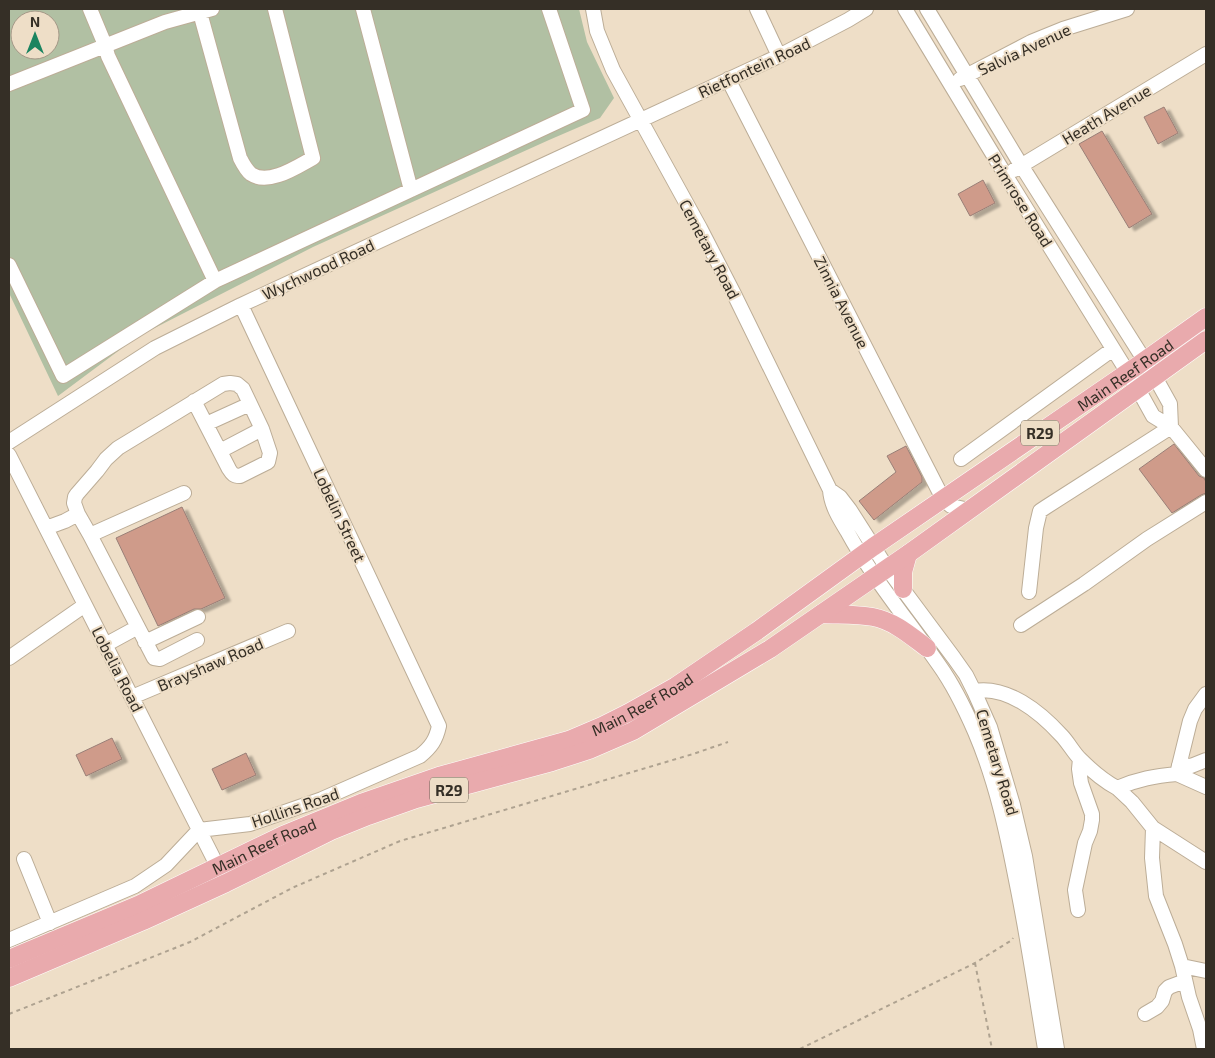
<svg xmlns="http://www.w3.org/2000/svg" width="1215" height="1058" font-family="'Exo 2',sans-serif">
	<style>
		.green { fill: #b1c0a3; fill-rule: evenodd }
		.building { fill: #cf9b8a; stroke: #997f77; filter: url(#shadow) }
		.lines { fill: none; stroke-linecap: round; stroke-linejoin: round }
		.minor-casing { stroke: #bcad97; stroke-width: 16 }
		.major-casing { stroke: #fff; stroke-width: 19 }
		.path { stroke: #aea290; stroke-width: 2; stroke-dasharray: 4 4; stroke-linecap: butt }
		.minor { stroke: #fff; stroke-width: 14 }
		.major { stroke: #e9aaad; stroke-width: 18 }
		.labels { text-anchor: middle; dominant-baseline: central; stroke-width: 4; stroke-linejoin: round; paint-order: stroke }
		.shield { fill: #eedec7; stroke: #6c6456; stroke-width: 1 }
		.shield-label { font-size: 15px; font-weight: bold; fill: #352f26 }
		.street-label { font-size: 16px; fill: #352f26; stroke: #eedec7 }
	</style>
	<defs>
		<filter id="shadow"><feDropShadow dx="5.5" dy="3" stdDeviation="1" flood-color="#0004"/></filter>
	</defs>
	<rect width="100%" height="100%" fill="#eedec7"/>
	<path class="green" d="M9,9H579L587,42L614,98L600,118L549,140L313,247L137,337L58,396L9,293ZM20,20H50V50H20Z"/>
	<path class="building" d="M1164,107L1178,133L1158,144L1144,117Z
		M1102,131L1152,214L1129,228L1079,144Z
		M983,180L995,203L970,216L958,194Z
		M1174,444L1199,476L1204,478L1206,482V493L1201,495L1172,513L1139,469Z
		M906,446L922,477V482L874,520L859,501L896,472L887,456Z
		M182,507L225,598L201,609H194L158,626L116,538Z
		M112,738L122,759L86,776L76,755Z
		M246,753L256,775L222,790L212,769Z"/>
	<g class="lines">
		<defs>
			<path id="minor" d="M90,9L105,45L108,56L215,281
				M199,9L240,158C243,164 246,170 251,174C269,186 298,166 313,158L275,9
				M363,9L411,190
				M593,9L597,31L613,70L700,228L734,294L830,490C831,505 839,518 847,531C873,579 908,620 939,665C954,686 965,709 975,732C996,781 1007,833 1017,885C1028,939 1036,995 1045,1049
				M757,9L779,56
				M905,9L1006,176L1138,389L1153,416L1171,427
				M927,9L1021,165L1155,377L1170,404L1171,427
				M728,79L943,499L951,506L969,510
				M960,79L1031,42L1063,29L1127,9
				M9,84L165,22L212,9
				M1014,170L1206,54
				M9,265L63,376L215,281L583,110L549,9
				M194,401L229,469C232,474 234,476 240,476L268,462L270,453L262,429L243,389L237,384L230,383L223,384L118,448L106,459L97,471L77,494L75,497L74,503L78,514L90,535L154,658L160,659L197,640
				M206,424L250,404
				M9,442L155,348L241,305L779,56L848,20L866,9
				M220,451L262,429
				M9,455L226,883
				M961,459L1113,349
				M830,490L840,497L850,510L887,568L954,658L966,675L974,691L990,727L1013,805L1025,856L1057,1049
				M46,528L65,521L78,514
				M90,535L184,493
				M1029,592L1036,528L1040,511L1046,507L1171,427L1206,470
				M1021,625L1084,584L1147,539L1206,502
				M145,642L198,617
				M105,645L138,627
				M9,658L85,605
				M974,691C1007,685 1040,712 1061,735C1068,742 1073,752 1080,759C1091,770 1104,781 1117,788C1138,779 1155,776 1177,774L1190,721L1195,709L1206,694
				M132,697L288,631
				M1179,765L1191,766L1206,760
				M1177,774L1206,787
				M1117,788L1132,802L1153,828L1206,862
				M1153,828L1152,858L1156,896L1175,944L1182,966L1206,971
				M24,859L50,923
				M1078,910L1075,890L1085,843L1090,831L1092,820V814L1081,783L1079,769L1080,759
				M9,940L135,886L166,865L199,830L250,824L322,799L420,756C431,747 436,740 439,726L241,305
				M1182,966L1189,997L1200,1029L1204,1049
				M1145,1014L1157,1007L1162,1001L1165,991L1169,987L1185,981"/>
			<g id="major">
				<path d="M903,589V572L908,554"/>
				<path d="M821,614C838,615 856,614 873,617C894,621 911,636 927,648"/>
				<path id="s1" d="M9,959L138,905L283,835L361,803L439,776L569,740L602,726L628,713L676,686L757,631L873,547L1137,366L1206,317"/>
				<path d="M9,978L143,921L226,883L331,831L368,816L416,799L552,762L589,750L633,731L770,649L908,554L1206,340"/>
			</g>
		</defs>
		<use href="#minor" class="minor-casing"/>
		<use href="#major" class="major-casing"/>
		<path class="path" d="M975,963L992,1049
			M9,1014L190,942L292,888L400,841L693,754L728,742
			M800,1049L975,963L1012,940L1013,938"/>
		<use href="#minor" class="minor"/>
		<use href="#major" class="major"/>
	</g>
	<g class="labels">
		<g class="shield">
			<rect x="1021" y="420.5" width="38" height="25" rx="4"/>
			<rect x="430" y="777.5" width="38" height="25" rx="4"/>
		</g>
		<g class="shield-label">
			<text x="1040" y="433">R29</text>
			<text x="449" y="790">R29</text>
		</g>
		<g class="street-label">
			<text transform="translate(1024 49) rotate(-25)">Salvia Avenue</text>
			<text transform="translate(754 67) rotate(-25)">Rietfontein Road</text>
			<text transform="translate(1106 114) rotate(-31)">Heath Avenue</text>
			<text transform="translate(1021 200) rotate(58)">Primrose Road</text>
			<text transform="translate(710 249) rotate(62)">Cemetary Road</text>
			<text transform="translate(318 269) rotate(-25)">Wychwood Road</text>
			<text transform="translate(842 302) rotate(63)">Zinnia Avenue</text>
			<text stroke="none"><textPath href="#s1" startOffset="1269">Main Reef Road</textPath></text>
			<text transform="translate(340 515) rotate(65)">Lobelin Street</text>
			<text transform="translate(210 664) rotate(-23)">Brayshaw Road</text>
			<text transform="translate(118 669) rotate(63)">Lobelia Road</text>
			<text stroke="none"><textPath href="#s1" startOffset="684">Main Reef Road</textPath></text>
			<text transform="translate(998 762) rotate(73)">Cemetary Road</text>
			<text transform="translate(295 807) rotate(-19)">Hollins Road</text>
			<text stroke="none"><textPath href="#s1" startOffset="279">Main Reef Road</textPath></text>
		</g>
	</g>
	<rect width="1215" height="1058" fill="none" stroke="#352f26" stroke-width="20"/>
	<g transform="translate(35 35)"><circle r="24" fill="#eedec7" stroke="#a49887"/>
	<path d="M0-4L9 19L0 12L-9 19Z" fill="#1a8460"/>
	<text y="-8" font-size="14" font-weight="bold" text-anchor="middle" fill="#352f26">N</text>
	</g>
</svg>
